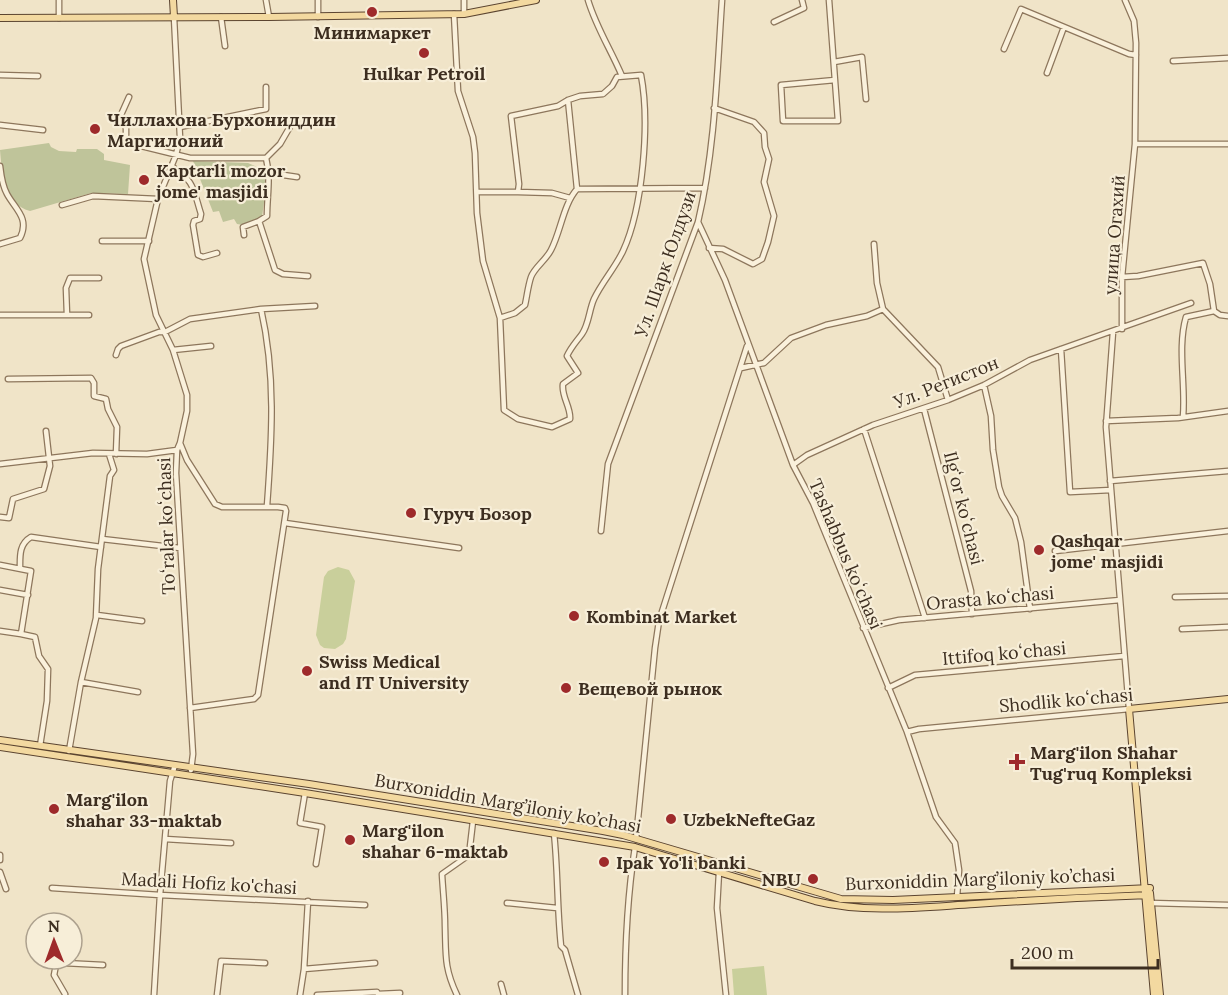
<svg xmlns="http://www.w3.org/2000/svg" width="1228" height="995" font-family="Lora,serif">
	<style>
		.green { fill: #c9cf9b }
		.cemetery { fill: #bfc49a }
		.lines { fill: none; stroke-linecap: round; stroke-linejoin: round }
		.minor-casing { stroke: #8d765c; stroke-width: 7 }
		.major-casing { stroke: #5b4430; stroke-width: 8 }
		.minor { stroke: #faf1dc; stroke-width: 4.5 }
		.major { stroke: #f3d9a0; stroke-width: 6 }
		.poi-dot { fill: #9e2a2b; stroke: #f7eed8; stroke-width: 2 }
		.labels { text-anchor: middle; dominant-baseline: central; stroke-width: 4.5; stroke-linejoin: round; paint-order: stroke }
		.poi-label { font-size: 18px; font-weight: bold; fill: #3d2e20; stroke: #f7eed8; text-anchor: start }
		.street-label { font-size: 18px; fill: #3d2e20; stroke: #f7eed8 }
	</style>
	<rect width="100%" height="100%" fill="#f0e4c8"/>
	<path class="green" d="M338,567L349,570L355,581L346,639L343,644L335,649L324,648L320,645L316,635L324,577L328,571Z
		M764,966L767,995H734L732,969Z"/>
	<path class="cemetery" d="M49,143L51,147L59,151L76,152L77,149H97L104,154V160L130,165L128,194L91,193L30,211C4,204 2,173 0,150Z
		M193,161L248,163L268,172L262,217L243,225L237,224L234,219L223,222L219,211L213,212Z"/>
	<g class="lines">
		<defs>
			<path id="minor" d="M266,0L269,17
				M588,0C596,27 611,50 622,76
				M829,0L838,121H783L781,85L835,80
				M454,14L458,91L473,137L475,153L477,213L483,261L500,318L504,410L518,419L552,427L570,419C571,407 561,396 563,384L578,373L567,356C571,347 577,341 582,334C589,324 589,310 594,299C602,282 615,268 623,251C643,208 650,122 641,75L617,77L612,86L603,94L580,96L568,100L558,106L511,116L519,184L518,192H477
				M464,14V0
				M174,17L180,138L176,155L158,199L144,259L156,315L173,350L187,395V411L180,443L177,450L176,473L193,754L191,770
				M221,17L225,46
				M318,17V0
				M59,18V0
				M774,22L804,8L802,0
				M1004,49L1021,9L1129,54L1136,55
				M1173,61L1228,58
				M834,62L862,57L866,99
				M1047,73L1064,27
				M0,75L38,76
				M129,97L120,117L126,128V139L129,143L190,158H266C271,177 267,196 267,216L259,221L275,270L283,274L308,276
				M0,125L43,130
				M180,127L266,109V87
				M1135,144H1228
				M266,158L280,144L291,125
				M0,166C1,175 2,185 7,194C15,209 30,218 20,238L0,244
				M171,166C195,181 193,189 201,214L200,219L194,221L193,225L198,255L203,257L217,253
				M270,173L297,177
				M577,189L705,188
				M518,192L552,193L570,198
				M62,205L93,196L158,199
				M698,222L725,280L793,465L813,503L907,732L936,817L955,843L959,870L957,897
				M244,235L243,227L259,221
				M102,241H149
				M874,244L877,283L883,309L938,367L948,400
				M709,248L723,249L753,264L762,259L768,242L774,216L764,182L769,159L765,147L764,133L754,122L714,108
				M1122,277L1138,276L1203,263L1210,284L1214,311L1186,317C1177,348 1186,385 1183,417
				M261,309L315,306
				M1214,311L1220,315L1228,316
				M0,315H89
				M67,315L66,288L70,278H99
				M500,318L515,313L525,305C527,296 528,286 531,277C534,268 546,260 551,250C561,231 563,205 577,189L568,100
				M1122,329V277L1135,144L1136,43L1134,21L1125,0
				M1061,349L1070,492L1111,490
				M173,350L211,346
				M116,355L118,349L121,346L159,332H165L190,319L261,309C276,375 272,438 267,506
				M741,368L764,363L791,338L826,325L867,316L883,309
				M8,379L91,378L94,383V396L106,399L108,409L117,427L116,454
				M984,385L991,416L993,450L999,487L1002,496L1015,518L1021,542L1030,609
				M924,409L971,591L972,614
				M1106,421L1178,418L1228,411
				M864,429L925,618
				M180,443L187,460L215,504L222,507H278L285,508L286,511L258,695L254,699L190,708
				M0,464L93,453L147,454L177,450
				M793,465L807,455L873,425L948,400L984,385L1030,360L1191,303
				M1110,481L1228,471
				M0,517L9,518L13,499L44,489L50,466L46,431
				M285,523L459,548
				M601,531L608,464L698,222C715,150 717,74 722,0
				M102,539L180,548
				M1055,551L1228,531
				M0,565L31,571L21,634L0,631
				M20,568C20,556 19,544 31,537L101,547
				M0,590L28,595
				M1175,597L1228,596
				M97,615L142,621
				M863,628L899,620L1120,600
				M1182,629L1228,627
				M21,634L35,637L39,656L48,669L47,701L40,746
				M81,682L138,692
				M888,688L915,675L1124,656
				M907,732L919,729L1129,709L1106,427L1113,332
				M69,751L81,682L96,618L98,569L110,476L114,470L109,454
				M305,793L300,823L322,827L316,864
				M554,833C558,871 557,908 561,946L565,950L578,995
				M165,839L231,843
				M636,839L655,648L659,621L747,346
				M0,855V860
				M0,872L6,889
				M719,872L717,908L726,995
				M52,888L160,895L365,905
				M507,903L557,908
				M1150,903L1228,905
				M304,969L375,963
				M501,984L504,995
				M65,994L54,975L56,965L64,963L103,965
				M154,995L160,895L170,781L175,765
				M217,995L221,961L265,963
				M300,995L304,969L308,901
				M317,995L377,992L378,994L400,993
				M457,995C444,968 446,955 445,926C445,909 443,892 442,874L469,855L473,821
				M625,995C625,943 627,898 635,847"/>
			<path id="major" d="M173,0L174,17
				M0,18L269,17L464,14L536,0
				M0,740L309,784L603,831L623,835L841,899L893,900L1150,888
				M0,747L305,793L635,847L815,901C867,914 923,907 975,904C1034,900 1092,897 1150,895
				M1150,893L1160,995
				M1154,995L1129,709L1228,699"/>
		</defs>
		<use href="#minor" class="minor-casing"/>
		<use href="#major" class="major-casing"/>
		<use href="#minor" class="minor"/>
		<use href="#major" class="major"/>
	</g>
	<g class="poi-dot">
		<circle cx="372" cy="12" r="6"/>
		<circle cx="424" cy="53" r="6"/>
		<circle cx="95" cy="129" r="6"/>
		<circle cx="144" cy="180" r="6"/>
		<circle cx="411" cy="513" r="6"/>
		<circle cx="1039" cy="550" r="6"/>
		<circle cx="574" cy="616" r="6"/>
		<circle cx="307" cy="671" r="6"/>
		<circle cx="566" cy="688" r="6"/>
		<path d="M1014 753h6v6h6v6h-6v6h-6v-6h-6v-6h6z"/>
		<circle cx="54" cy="809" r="6"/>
		<circle cx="671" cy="819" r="6"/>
		<circle cx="350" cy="840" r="6"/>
		<circle cx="604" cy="862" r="6"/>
		<circle cx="813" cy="879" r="6"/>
	</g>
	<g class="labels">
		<g class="poi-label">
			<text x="372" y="32" text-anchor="middle">Минимаркет</text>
			<text x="424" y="73" text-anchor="middle">Hulkar Petroil</text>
			<text x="107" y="119">Чиллахона Бурхониддин<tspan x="107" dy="21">Маргилоний</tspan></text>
			<text x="156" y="170">Kaptarli mozor<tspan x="156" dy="21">jome' masjidi</tspan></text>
			<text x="423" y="513">Гуруч Бозор</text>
			<text x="1051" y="540">Qashqar<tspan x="1051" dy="21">jome' masjidi</tspan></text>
			<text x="586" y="616">Kombinat Market</text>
			<text x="319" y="661">Swiss Medical<tspan x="319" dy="21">and IT University</tspan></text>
			<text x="578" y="688">Вещевой рынок</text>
			<text x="1030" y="752">Marg'ilon Shahar<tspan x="1030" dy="21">Tug'ruq Kompleksi</tspan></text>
			<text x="66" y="799">Marg'ilon<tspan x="66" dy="21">shahar 33-maktab</tspan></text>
			<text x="683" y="819">UzbekNefteGaz</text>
			<text x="362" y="830">Marg'ilon<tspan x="362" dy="21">shahar 6-maktab</tspan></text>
			<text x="616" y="862">Ipak Yo'li banki</text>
			<text x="801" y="879" text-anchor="end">NBU</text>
		</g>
		<g class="street-label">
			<text transform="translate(1114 235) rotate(-86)">улица Огахий</text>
			<text transform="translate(665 264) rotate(-71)">Ул. Шарк Юлдузи</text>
			<text transform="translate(946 382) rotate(-22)">Ул. Регистон</text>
			<text transform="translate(964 508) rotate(76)">Ilgʻor koʻchasi</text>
			<text transform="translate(166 526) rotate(-92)">Toʻralar koʻchasi</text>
			<text transform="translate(846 554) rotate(67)">Tashabbus koʻchasi</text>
			<text transform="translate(990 598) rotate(-5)">Orasta koʻchasi</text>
			<text transform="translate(1004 653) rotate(-5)">Ittifoq koʻchasi</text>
			<text transform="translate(1066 700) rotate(-5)">Shodlik koʻchasi</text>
			<text transform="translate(508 803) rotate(10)">Burxoniddin Marg’iloniy ko’chasi</text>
			<text transform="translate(980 879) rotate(-2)">Burxoniddin Marg’iloniy ko’chasi</text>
			<text transform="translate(209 883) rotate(3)">Madali Hofiz ko'chasi</text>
		</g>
	</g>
	<g transform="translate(54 941) rotate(359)"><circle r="28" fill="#f7eed8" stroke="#ada18e" stroke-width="1.5"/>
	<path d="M0-4.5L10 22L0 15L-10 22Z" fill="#9e2a2b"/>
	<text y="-9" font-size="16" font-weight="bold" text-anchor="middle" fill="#3d2e20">N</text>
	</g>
	<path d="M1012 959v9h146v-9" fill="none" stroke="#3d2e20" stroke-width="3"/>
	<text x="1021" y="959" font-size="18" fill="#3d2e20" stroke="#f7eed8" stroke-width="4.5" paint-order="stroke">200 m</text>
</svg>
